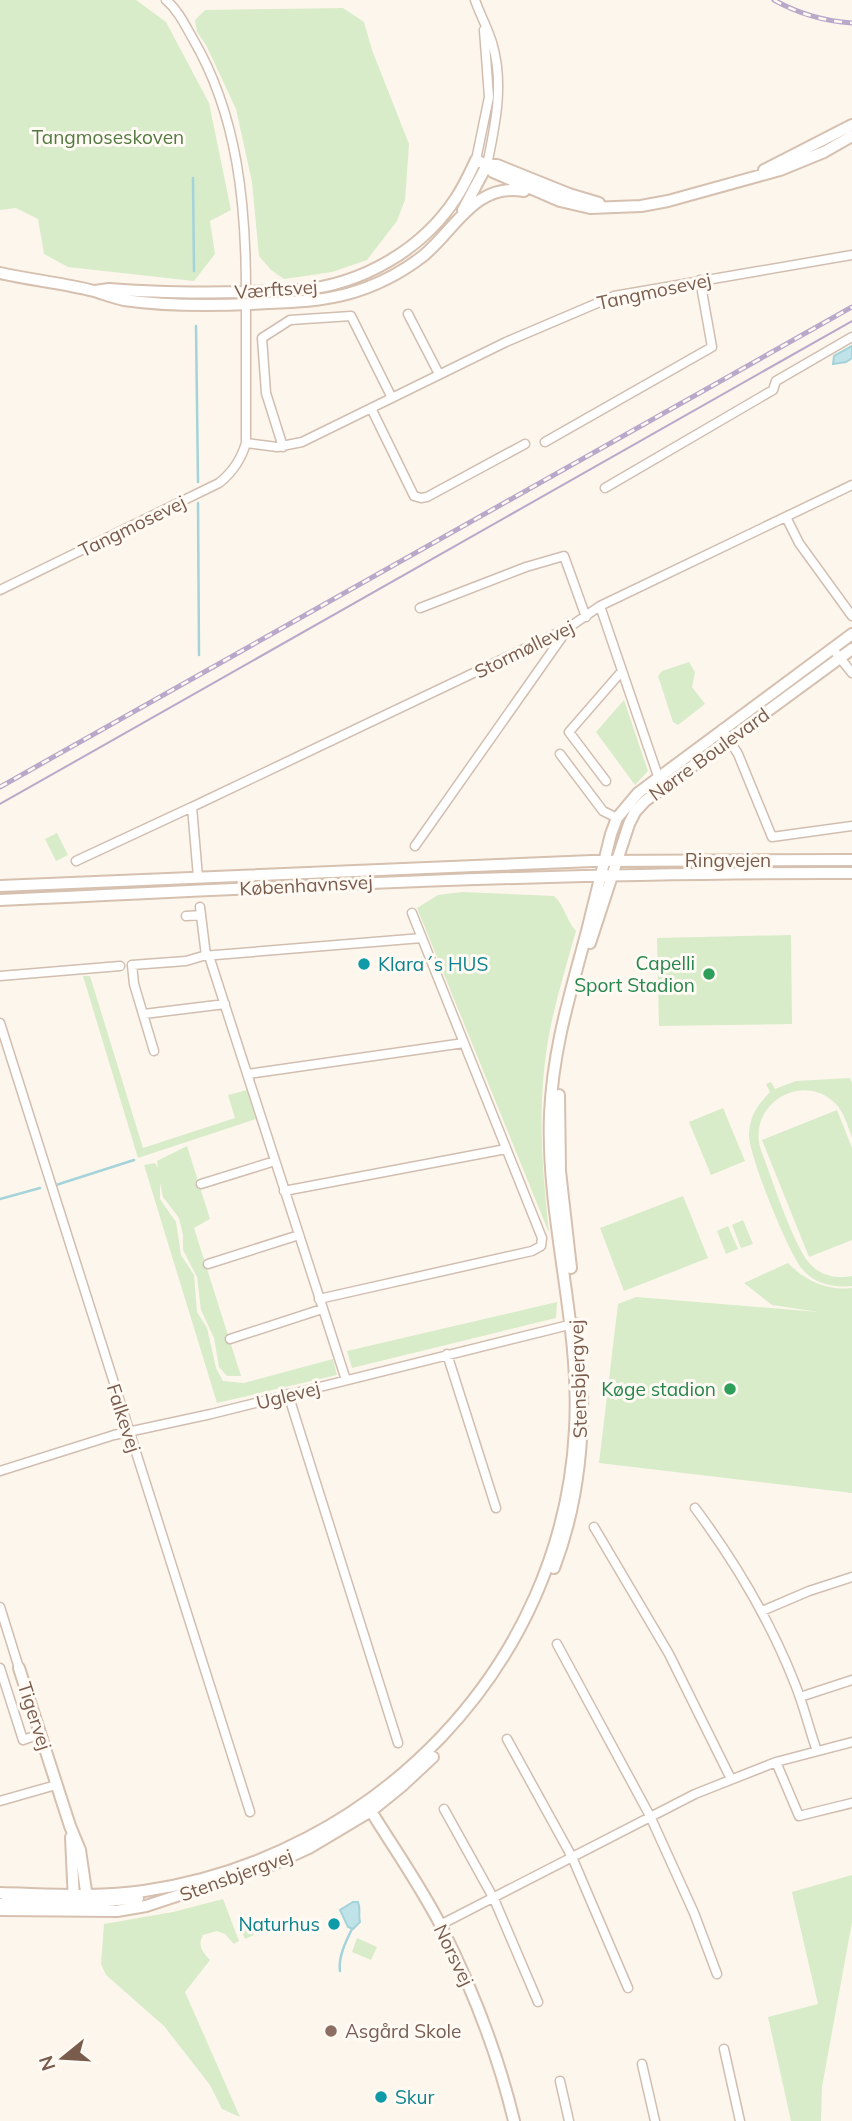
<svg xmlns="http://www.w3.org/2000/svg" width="852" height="2121" font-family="Mulish,sans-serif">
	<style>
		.green { fill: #d8ecc9 }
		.water { fill: #bfe3e8; stroke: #a5d3da; stroke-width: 2 }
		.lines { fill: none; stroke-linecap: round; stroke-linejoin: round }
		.stream { stroke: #a5d3da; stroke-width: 2.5 }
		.street-casing { stroke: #d1beb0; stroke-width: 11 }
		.secondary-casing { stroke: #d6c0b0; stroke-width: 14 }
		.street { stroke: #fff; stroke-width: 8 }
		.secondary { stroke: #fff; stroke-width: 10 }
		.tram { stroke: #b9a8c9; stroke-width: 2 }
		.rail-casing { stroke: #b9a8c9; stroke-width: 5 }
		.rail { stroke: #fffaf3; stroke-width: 2.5; stroke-dasharray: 8; stroke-linecap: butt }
		.culture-dot { fill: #0f9aa8; stroke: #fffaf3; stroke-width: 2.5 }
		.leisure-dot { fill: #2e9e5b; stroke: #fffaf3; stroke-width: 2.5 }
		.education-dot { fill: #8d6e63; stroke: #fffaf3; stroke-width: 2.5 }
		.labels { text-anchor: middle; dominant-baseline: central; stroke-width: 6; stroke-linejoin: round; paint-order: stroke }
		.park-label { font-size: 19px; fill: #537a41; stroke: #fffaf3 }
		.street-label { font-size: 19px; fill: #7a5c4d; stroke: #fffaf3 }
		.leisure-label { font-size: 19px; fill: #27864d; stroke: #fffaf3; text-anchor: end }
		.culture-label { font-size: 19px; fill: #0d838f; stroke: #fffaf3; text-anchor: start }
		.education-label { font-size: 19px; fill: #785e54; stroke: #fffaf3; text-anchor: start }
	</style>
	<rect width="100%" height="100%" fill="#fdf6ec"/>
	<path class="green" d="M0,0H136L166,22L209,103L231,210L210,221L215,254L194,281L68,267L44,254L38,219L16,208L0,210Z
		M343,8L364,22L372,50L409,144L405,200L397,221L367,260L332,272L284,279L271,270L259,256L252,182L236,109L206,45L197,32L195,20L205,10Z
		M689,662L695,672L692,687L705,704L678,725L673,722L658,676L662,671Z
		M624,700L648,771L635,785L596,732Z
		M57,833L68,855L56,861L45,839Z
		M462,892L554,896C565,906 566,920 576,931C564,974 550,1017 545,1062C538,1120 543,1175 549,1233L417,908L438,895Z
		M791,935L792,1024L659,1026L657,938Z
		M83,976H90L143,1148L235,1118L228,1095L247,1090L256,1119L138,1158Z
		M850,1078L852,1083V1137C847,1125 844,1112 835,1103C801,1070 746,1106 761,1150C771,1176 794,1248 811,1265C822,1276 837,1279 852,1276V1286C834,1288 815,1284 803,1270C789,1255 748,1154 749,1134C750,1116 757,1105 770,1092L766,1084L771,1082L775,1089L796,1081Z
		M723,1108L745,1161L711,1175L689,1122Z
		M837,1110L852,1148V1240L809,1257L762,1140Z
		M187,1146L210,1219L194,1228L241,1376H227L219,1367L214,1338L201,1310L197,1277L183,1250V1235L179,1218L163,1197L160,1183V1199L176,1222L181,1255L194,1275L197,1312L207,1328L216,1368L223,1381L244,1383L333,1359L337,1375L217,1403L144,1165L155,1163L158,1168L157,1161Z
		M683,1196L708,1258L624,1291L600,1228Z
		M743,1220L753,1244L741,1248L732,1225Z
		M728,1226L738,1249L726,1254L717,1231Z
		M788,1263C805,1281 828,1291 852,1288V1493L599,1463L618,1304L636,1297L819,1312L772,1305L744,1283Z
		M557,1302L556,1318L352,1368L347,1351Z
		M852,1875V1922L822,2087L821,2121H791L768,2017L818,2004L792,1892Z
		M223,1899L239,1941L234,1944L225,1934L217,1931L203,1935C197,1946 203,1952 210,1960L185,1992L240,2117L222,2109L210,2085L164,2026L106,1975L101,1964L104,1924L173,1912Z
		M246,1917L254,1935L245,1939L237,1921Z
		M357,1938L377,1947L371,1960L352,1952Z"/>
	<path class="water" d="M852,346V358L846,362L833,364L834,356Z
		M353,1902H358C361,1909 358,1915 360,1922L353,1929L348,1927L340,1910Z"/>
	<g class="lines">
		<path class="stream" d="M193,178L194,271
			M196,326L198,482
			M198,503L199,655
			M56,1185L134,1160
			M0,1199L40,1188
			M340,1971C338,1957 346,1941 352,1929"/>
		<defs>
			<path id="street" d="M166,0C178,10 185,25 193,39C238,116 246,205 246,292
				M475,0C480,15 489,30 493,46C504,86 495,126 487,165
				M476,160L489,97L484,30
				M408,314L439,374
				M371,408L414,496L421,498L427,497L525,444
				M545,442L712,347L700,280
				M246,443L277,447L302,442L506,342L614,296L852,255
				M283,447L266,393L262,338L290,320L351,316L392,398
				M605,488L773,390L776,381L852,337
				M786,517L799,543L852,616
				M0,590L219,483C233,472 241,460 246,443V304
				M600,606L660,782
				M420,608L526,567L564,556L586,617
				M832,648L852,673
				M722,729L738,754L772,837L852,826
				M560,754L603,811L617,818
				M606,781L569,732L622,671
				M415,846L567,630
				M76,861L192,807
				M198,877L192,807L568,628L600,606L852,485
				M200,907L206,956
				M186,916L201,915
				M209,956L346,1380
				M0,976L120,966
				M144,1014L225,1004
				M0,1023L250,1812
				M154,1051L134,984L132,965L186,961L203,956L422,938
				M248,1074L464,1043
				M201,1184L275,1161
				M284,1191L506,1149
				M208,1264L299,1235
				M319,1299L532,1251L541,1246L542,1238L412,913
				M230,1339L322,1309
				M447,1354L496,1508
				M288,1394L398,1743
				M0,1471L114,1435L211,1414L577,1323
				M695,1508C736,1563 770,1620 795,1684C804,1706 809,1729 817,1751
				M594,1527L669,1654L731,1779
				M0,1607L19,1668
				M762,1611L809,1591L852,1577
				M557,1644L650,1816L694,1913L717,1974
				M0,1668L23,1740L40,1734
				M800,1697L852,1680
				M507,1739L572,1857L628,1988
				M776,1762L799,1816L852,1803
				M0,1801L56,1785
				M444,1809L494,1899L538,2002
				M440,1925L695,1794L776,1762L852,1742
				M724,2049L740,2121
				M642,2064L655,2121
				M560,2081L569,2121"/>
			<path id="secondary" d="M487,165H497L569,194L599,203
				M764,170L852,125
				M463,210L487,165
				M0,273C31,280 63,283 94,291C104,294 114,298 124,300C172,307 220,306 268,303C294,302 321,301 347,294C373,287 401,273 423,256C455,230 475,182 524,191
				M95,291L109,289C156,293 201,293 248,292C265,291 283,292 301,290C362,284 422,250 456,198C464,186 470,173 476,160L487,165L493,172L560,201L590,208L641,206L668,201L780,170L824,152L852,136
				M0,886L592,861L852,860
				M0,900C284,886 568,872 852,873
				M590,943L629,824L635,812L645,801L852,649
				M559,1095L560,1171L571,1268
				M554,1568C575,1513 583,1454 582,1395
				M19,1668L70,1826L80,1850L87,1898
				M369,1808C393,1847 420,1885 441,1926C472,1988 498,2054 514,2121
				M71,1837L74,1902
				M0,1893C47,1894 97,1898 144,1891C376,1857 563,1666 575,1429C581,1324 546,1220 550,1114C553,1048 570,995 587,931C595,899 603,866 611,834L617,818L638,793L852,634
				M0,1905L5,1902L74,1903L86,1894
				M82,1906L87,1903L138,1898
				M0,1910L117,1911L146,1906L274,1864L309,1848L371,1811L403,1785L433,1757"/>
		</defs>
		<use href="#street" class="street-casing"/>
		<use href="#secondary" class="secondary-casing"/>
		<use href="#street" class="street"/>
		<use href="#secondary" class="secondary"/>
		<path class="tram" d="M0,804L852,321"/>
		<defs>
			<path id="rail" d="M774,0C799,14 824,21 852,23
				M0,787L852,307"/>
		</defs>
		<use href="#rail" class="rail-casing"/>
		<use href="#rail" class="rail"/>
	</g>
	<g class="culture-dot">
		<circle cx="364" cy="964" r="7"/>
		<circle cx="334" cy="1924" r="7"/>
		<circle cx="381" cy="2097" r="7"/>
	</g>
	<g class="leisure-dot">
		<circle cx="709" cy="974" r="7"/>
		<circle cx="730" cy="1389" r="7"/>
	</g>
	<circle class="education-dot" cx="331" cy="2031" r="7"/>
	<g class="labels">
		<g class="park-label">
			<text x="108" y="137">Tangmoseskoven</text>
		</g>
		<g class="street-label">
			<text transform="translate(276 289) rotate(-4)">Værftsvej</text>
			<text transform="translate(654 291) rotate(-12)">Tangmosevej</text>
			<text transform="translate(132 526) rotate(-26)">Tangmosevej</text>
			<text transform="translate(524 649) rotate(-26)">Stormøllevej</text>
			<text transform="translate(709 754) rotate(-36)">Nørre Boulevard</text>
			<text x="728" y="860">Ringvejen</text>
			<text transform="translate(306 885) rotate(-3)">Københavnsvej</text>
			<text transform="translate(578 1379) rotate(-92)">Stensbjergvej</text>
			<text transform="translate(288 1395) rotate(-14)">Uglevej</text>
			<text transform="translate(124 1418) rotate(72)">Falkevej</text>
			<text transform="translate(35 1716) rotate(72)">Tigervej</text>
			<text transform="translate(236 1875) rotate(-20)">Stensbjergvej</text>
			<text transform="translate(454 1955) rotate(64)">Norsvej</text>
		</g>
		<g class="leisure-label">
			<text x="695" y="963">Capelli<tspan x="695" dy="22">Sport Stadion</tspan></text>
			<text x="716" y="1389">Køge stadion</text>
		</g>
		<g class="culture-label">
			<text x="378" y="964">Klara´s HUS</text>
			<text x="320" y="1924" text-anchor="end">Naturhus</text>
			<text x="395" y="2097">Skur</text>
		</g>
		<g class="education-label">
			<text x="345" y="2031">Asgård Skole</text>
		</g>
	</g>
	<g transform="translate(63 2058) rotate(252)" stroke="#fffaf3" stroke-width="5" paint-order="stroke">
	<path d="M0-5L12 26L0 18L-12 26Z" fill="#7a5c4d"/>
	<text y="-10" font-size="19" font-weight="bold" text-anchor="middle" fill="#7a5c4d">N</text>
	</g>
</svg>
